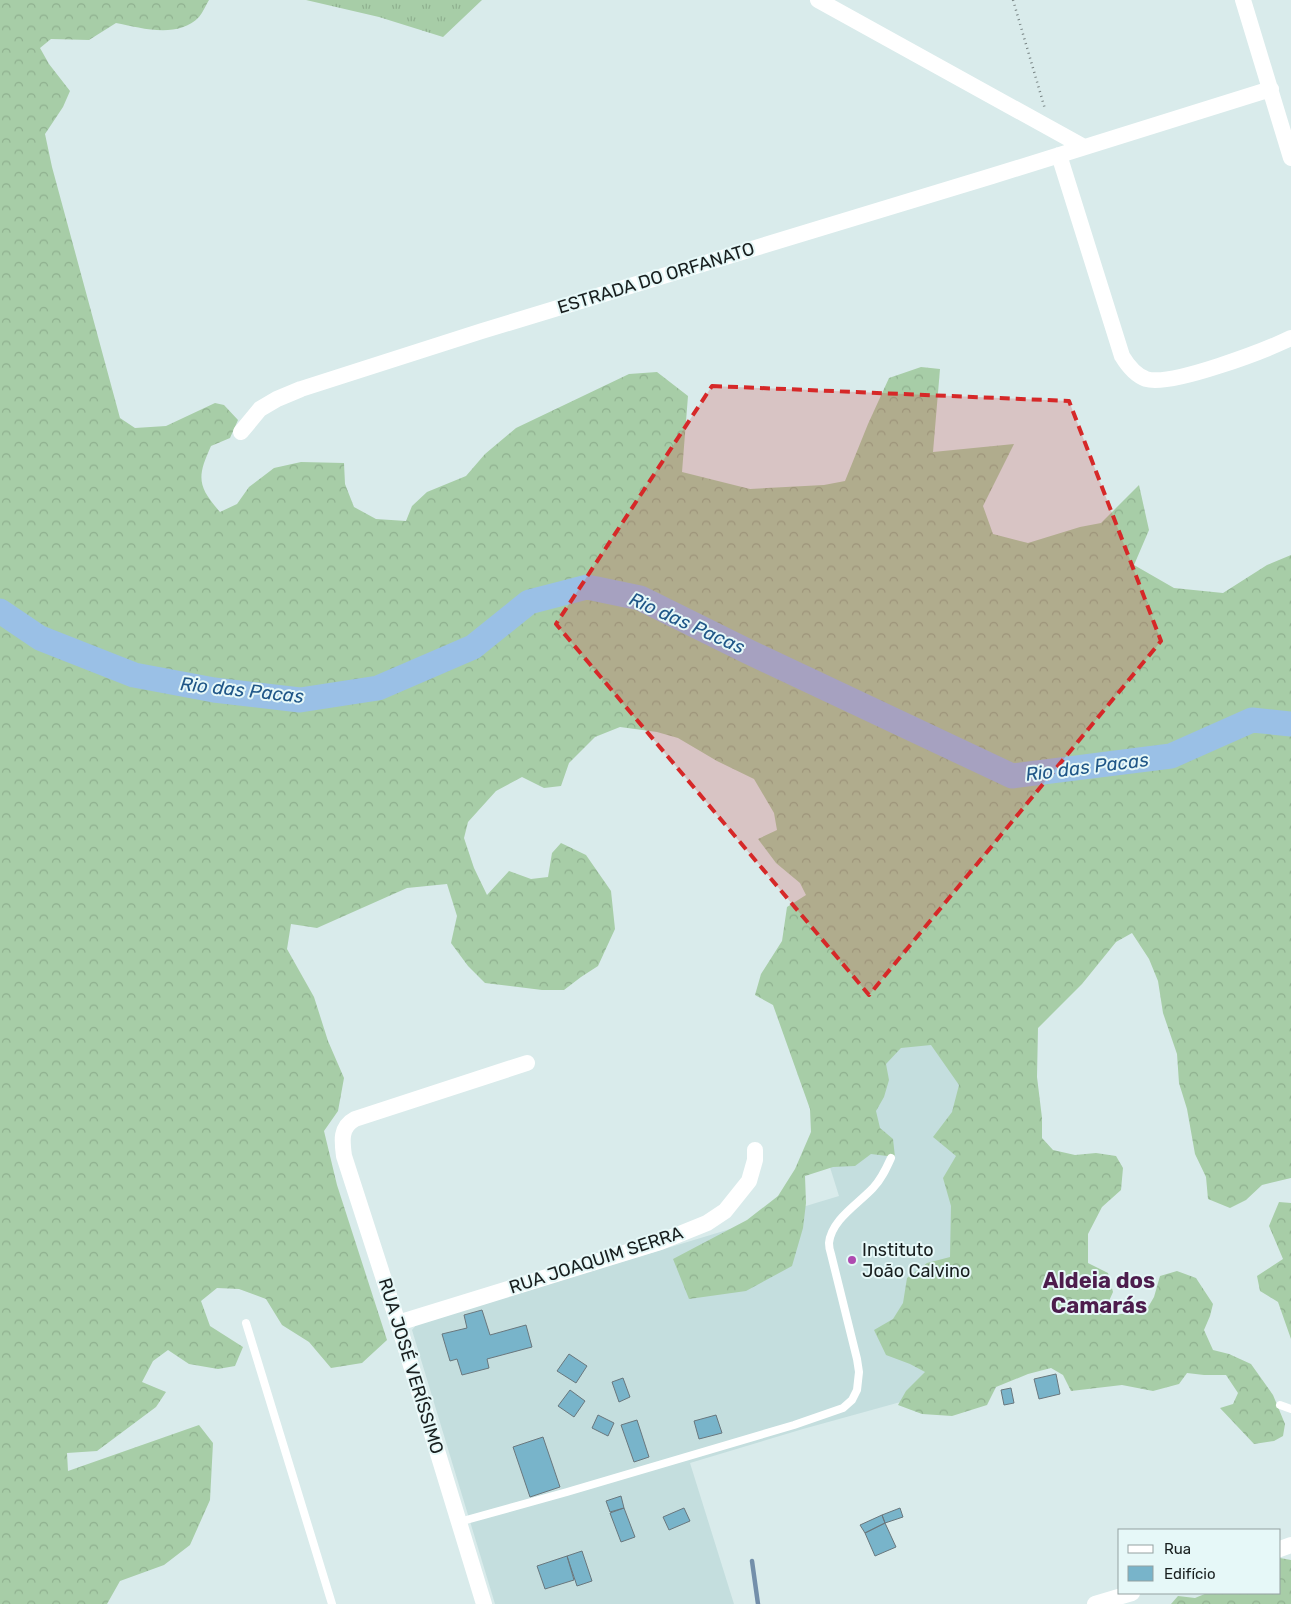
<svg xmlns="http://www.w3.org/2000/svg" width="1291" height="1604" font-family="Rubik,sans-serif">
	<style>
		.built { fill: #c4dede }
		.grass { fill: url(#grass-tufts) }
		.forest { fill: url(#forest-crowns) }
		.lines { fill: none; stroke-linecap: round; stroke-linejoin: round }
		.stream { stroke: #738faa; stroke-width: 4.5 }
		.river { stroke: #9ac0e6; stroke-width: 25 }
		.building { fill: #78b4ca; stroke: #69777d }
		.path { stroke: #778383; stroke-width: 2.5; stroke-dasharray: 1 4; stroke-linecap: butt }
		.lane { stroke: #fff; stroke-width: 8 }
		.street { stroke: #fff; stroke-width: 16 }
		.marked { fill: #d62828; fill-opacity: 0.2; stroke: #d62828; stroke-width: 4; stroke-dasharray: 10 6; stroke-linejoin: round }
		.poi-dot { fill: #af4ab0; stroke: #e6f8f8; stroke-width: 2 }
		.labels { text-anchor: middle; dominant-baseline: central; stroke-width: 4; stroke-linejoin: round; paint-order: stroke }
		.street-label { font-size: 18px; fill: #181e1e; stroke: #e6f8f8 }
		.poi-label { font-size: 18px; fill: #181e1e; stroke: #e6f8f8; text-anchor: start }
		.water-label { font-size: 19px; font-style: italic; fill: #205788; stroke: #e6f8f8 }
		.district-label { font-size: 22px; font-weight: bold; fill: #4d1d4d; stroke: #e6f8f8 }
	</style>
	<defs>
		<pattern id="grass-tufts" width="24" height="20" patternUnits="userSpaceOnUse" patternTransform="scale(1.25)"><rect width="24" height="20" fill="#a7cda7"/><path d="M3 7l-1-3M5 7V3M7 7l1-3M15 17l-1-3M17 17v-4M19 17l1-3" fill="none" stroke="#8fb08f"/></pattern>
		<pattern id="forest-crowns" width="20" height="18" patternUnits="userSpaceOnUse" patternTransform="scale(1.25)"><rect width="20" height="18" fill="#a7cda7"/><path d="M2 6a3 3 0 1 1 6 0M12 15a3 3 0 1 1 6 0" fill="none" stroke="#8fb08f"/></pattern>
	</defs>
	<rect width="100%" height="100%" fill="#d9ebeb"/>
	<path class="built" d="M982,981L1106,1345L803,1429L690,1463L734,1604H495L412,1330L417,1324L839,1196L790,1040Z"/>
	<path class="grass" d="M306,0H482L443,37L379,17Z"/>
	<path class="forest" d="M0,0H209C206,5 203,12 199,17C178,39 141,28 116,23L89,40L51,39L40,48L49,64L70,91L63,107L45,134L52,167L120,418L135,428L166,426L215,403L224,405L238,420L230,438L211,446C197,477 197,486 220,512L237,504L249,487L274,468L301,462L344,463L345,484L354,507L376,519L406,521L412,506L427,492L466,476L485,454L516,428L629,374L657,372L688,396L682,472L750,489L824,485L845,481L868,424L889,378L921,367L940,369L933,452L1014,444L983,506L993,534L1028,543L1080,527L1101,523L1139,485L1149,530L1134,565L1174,588L1223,593L1267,565L1291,555V1178L1262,1185L1246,1200L1230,1208L1208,1199L1206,1177L1195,1154L1187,1109L1179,1083L1177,1054L1163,1013L1158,981L1149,959L1132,933L1116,942L1082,984L1038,1028L1037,1077L1042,1118V1138L1053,1150L1075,1155L1096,1153L1116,1156L1123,1168L1121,1190L1102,1207L1088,1234V1263L1108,1273L1113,1292L1105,1310L1116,1315L1147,1309L1154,1297L1160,1276L1177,1271L1196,1278L1213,1304L1210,1316L1204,1330L1213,1350L1229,1354L1251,1364L1273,1395L1285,1424L1283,1436L1274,1441L1254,1444L1220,1408L1233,1404L1238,1393L1226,1375H1204L1187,1373L1179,1384L1153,1391L1122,1385L1071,1391L1063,1375L1051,1368L1028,1374L996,1387L987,1405L952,1416L922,1414L898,1405L906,1391L925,1372L910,1364L886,1355L874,1330L893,1319L903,1303L907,1278L927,1263L950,1257L951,1206L943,1178L956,1156L933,1137L952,1112L959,1085L931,1045L901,1048L886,1064L889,1080L884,1097L876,1111L880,1128L893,1139L895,1157L871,1154L855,1166L833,1167L805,1176L806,1203L803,1228L792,1266L746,1291L689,1299L673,1259L747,1220L778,1196L795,1169L811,1132L810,1109L773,1005L755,995L761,974L782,941L787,907L806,895L800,883L776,863L758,839L777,830L774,813L754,779L717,761L678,738L657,732L620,727L595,737L569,763L561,786L544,788L522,777L496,791L468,822L464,838L474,868L487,895L509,871L531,879L548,877L552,853L561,843L586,855L611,891L615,929L598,966L581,977L564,990H542L485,983L468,966L451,943L457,916L447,884L407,888L317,928L291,924L287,949L314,997L328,1041L344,1078L338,1111L324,1131L337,1185L387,1340L362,1363L331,1368L309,1342L282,1325L266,1299L239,1289L217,1288L201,1301L210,1326L243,1347L235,1366L218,1369L189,1364L168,1350L153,1361L142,1382L166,1392L156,1407L97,1451L67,1453L68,1471L199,1425L213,1443L210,1500L190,1545L164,1565L120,1581L107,1604H0Z
		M1279,1202L1291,1203V1339L1278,1302L1260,1291L1257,1276L1283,1259L1269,1226Z
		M1280,1558L1291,1560V1604H1171L1178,1596L1195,1598L1207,1593H1280Z"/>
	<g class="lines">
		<path class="stream" d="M752,1561L758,1604"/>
		<path class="river" d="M0,611L40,638L134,675L214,690L300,700L378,688L473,647L529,602L587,587L640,598L749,652L1012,776L1171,756L1252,720L1291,724"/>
	</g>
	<path class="building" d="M482,1310L490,1335L526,1325L532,1347L487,1359L489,1368L462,1375L457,1359L450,1361L442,1334L467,1328L464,1315Z
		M569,1354L587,1366L576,1383L557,1371Z
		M1056,1374L1060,1394L1039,1399L1034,1379Z
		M623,1378L630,1397L619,1402L612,1382Z
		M1011,1388L1014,1403L1004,1405L1001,1390Z
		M570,1390L585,1401L574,1417L558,1406Z
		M598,1415L614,1423L608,1436L592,1428Z
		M716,1415L722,1433L699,1439L694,1421Z
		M637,1420L649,1457L634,1462L621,1425Z
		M543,1437L560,1487L530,1497L513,1447Z
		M621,1496L624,1508L610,1512L606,1501Z
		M624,1508L635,1537L621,1542L610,1513Z
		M684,1508L690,1521L669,1530L663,1517Z
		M900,1508L903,1517L885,1523L882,1515Z
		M882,1515L885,1523L865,1533L860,1525Z
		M885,1523L896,1547L875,1556L865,1533Z
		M582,1551L592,1581L577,1586L567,1556Z
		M567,1556L574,1580L545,1589L537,1566Z"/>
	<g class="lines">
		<path class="path" d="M1013,0L1045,109"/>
		<path class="lane" d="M246,1323L332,1604
			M1280,1405L1291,1409
			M459,1522L567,1492L794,1425L843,1408L852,1400L857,1390L859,1372L857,1359L831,1254C830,1251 829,1246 829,1243C831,1220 858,1204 873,1188C881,1180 886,1169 891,1158"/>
		<path class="street" d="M818,0L1084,147
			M1243,0L1291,158
			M1059,155L1122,356C1128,366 1135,375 1146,379C1171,387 1266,350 1291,338
			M241,432L260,409L277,399L301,389L482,331L992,176L1271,89
			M398,1323L660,1242L707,1223L725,1211L749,1181L755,1160V1150
			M1280,1549L1291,1545
			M484,1604L398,1323L344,1156C342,1141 340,1127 355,1119L527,1063
			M1095,1604L1132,1593"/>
	</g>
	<path class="marked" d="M712,386L1069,401L1161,641L869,995L556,624Z"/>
	<circle class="poi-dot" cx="852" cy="1260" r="5"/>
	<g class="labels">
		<g class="street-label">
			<text transform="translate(656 278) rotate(-17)">ESTRADA DO ORFANATO</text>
			<text transform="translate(596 1260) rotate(-18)">RUA JOAQUIM SERRA</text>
			<text transform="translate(411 1366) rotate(73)">RUA JOSÉ VERÍSSIMO</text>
		</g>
		<g class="poi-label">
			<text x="862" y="1250">Instituto<tspan x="862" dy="21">João Calvino</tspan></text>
		</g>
		<g class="water-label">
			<text transform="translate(687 623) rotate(24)">Rio das Pacas</text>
			<text transform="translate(242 690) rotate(6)">Rio das Pacas</text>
			<text transform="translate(1087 767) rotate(-7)">Rio das Pacas</text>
		</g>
		<g class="district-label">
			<text x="1099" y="1280">Aldeia dos<tspan x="1099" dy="25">Camarás</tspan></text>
		</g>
	</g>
	<rect x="1118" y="1529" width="162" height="65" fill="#e6f8f8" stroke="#94a1a1"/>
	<rect x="1128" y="1545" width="25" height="8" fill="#ffffff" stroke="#94a1a1"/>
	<text x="1164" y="1554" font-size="15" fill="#181e1e">Rua</text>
	<rect x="1128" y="1566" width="25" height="15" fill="#78b4ca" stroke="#94a1a1"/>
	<text x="1164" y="1579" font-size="15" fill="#181e1e">Edifício</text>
</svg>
